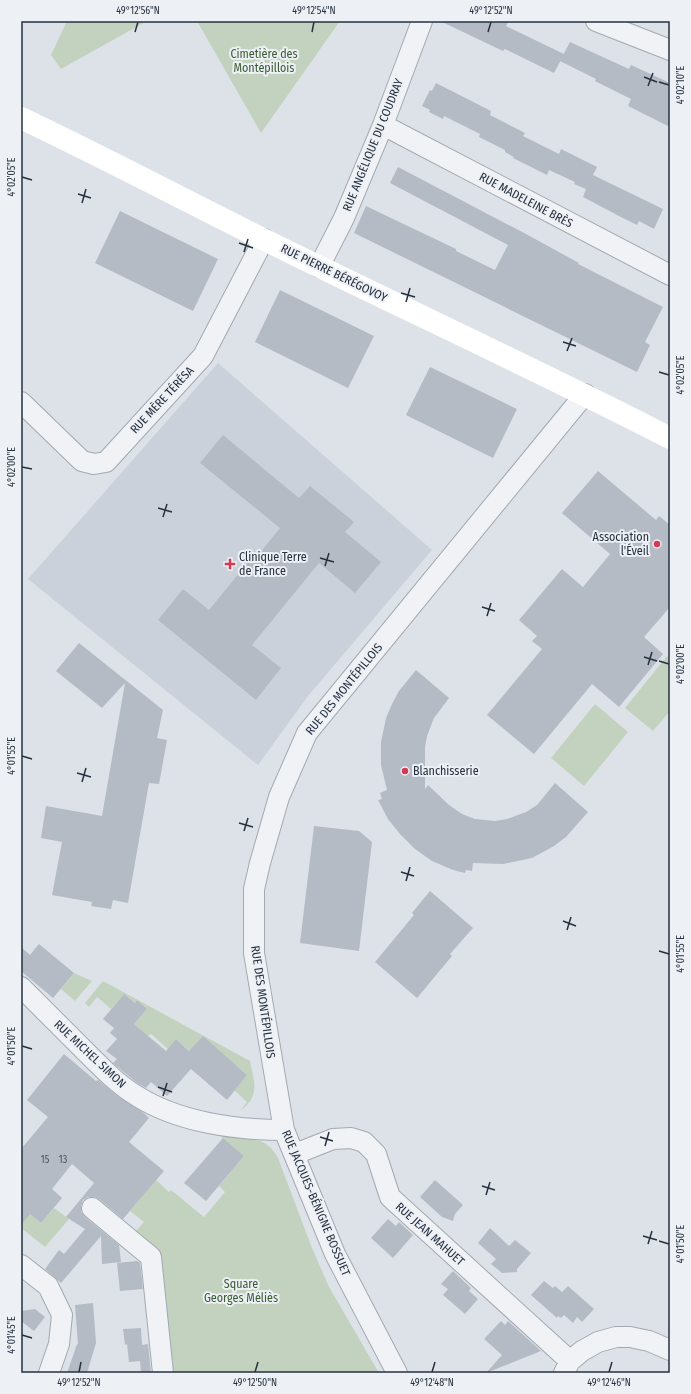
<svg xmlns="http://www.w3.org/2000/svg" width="691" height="1394" font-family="'Fira Sans Condensed',sans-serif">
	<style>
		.built { fill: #cbd1da }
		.green { fill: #c3d2be }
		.building { fill: #b4bbc5 }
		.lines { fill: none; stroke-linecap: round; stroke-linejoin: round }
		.street-casing { stroke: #a2a9b2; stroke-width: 22 }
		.street { stroke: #f0f2f6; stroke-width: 20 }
		.secondary { stroke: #fff; stroke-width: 22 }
		.ticks { fill: none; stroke: #26303f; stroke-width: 1.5 }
		.poi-dot { fill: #d53a55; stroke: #edf0f5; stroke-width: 1.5 }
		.labels { text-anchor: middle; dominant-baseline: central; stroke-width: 4; stroke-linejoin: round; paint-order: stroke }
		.number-label { font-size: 10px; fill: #4a5360 }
		.park-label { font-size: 12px; fill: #3b5c32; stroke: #edf0f5 }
		.street-label { font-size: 12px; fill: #26303f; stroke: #edf0f5 }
		.poi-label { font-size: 12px; fill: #26303f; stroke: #edf0f5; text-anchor: start }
		.neatline { fill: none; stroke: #26303f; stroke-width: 1.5 }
		.ticks-label { font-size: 10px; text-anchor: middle; fill: #26303f }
	</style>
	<rect width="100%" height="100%" fill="#dde2e8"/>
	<path class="built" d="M218,363L432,550L308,696L258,765L28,579Z"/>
	<path class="green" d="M67,21H147L61,69L51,55Z
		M197,21H340L261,133Z
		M667,656L670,658V711L653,731L625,708Z
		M595,704L628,732L584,786L551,758Z
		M74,973L92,981L75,1001L61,989Z
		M103,981L250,1061C254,1082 261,1096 240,1111L247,1102L234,1090L247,1075L237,1066L224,1081L176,1039L168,1049L151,1034L148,1036L134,1024L147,1009L137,1000L135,1003L124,994L111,1009L97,997L89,1007L85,1003Z
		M220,1134L260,1141C269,1145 274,1150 278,1158L312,1248L329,1287L379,1373H172L171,1345H164L135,1232L144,1222L130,1211L156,1180L169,1192L171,1190L204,1217L225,1192L219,1186L244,1156L219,1135Z
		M54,1208L69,1219L45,1247L21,1228V1211L30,1214L41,1223Z"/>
	<path class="building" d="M440,21H509L506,26L564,54L554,73L505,49L503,51Z
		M570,42L629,69L631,65L670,83V127L628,106L631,99L595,81L596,79L560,61Z
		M436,83L491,111L490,115L525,133L523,136L559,154L561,149L597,167L593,175L663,209L654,229L639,221L637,225L617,215L583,197L586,189L574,184L575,182L549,170L547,175L513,158L514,157L505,152V150L479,137L480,134L444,116L443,119L429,112L430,110L422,106L430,90L432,91Z
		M398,167L526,234L579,263L578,264L663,307L645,342L650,345L637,372L354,233L366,206L456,249V251L495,270L508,245L390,183Z
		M120,211L218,259L193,311L95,263Z
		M280,290L374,336L348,388L255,342Z
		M430,367L517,409L493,458L406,415Z
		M223,435L299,498L310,486L354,522L345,532L381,562L355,593L319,563L252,645L281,668L256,700L158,620L183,589L209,610L248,562L251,564L280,528L200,463Z
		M598,471L656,520L659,516L670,525V607L644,637L663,654L619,707L592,684L534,754L487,715L542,649L532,641L537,636L519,620L562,569L583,587L610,554L562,513Z
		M79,643L163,710L157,738L167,740L159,784L149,783L128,903L113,900L111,909L91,906L92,902L52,895L62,842L41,838L46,806L102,816L125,683L102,708L56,671Z
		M416,670L449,698L434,718L427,736L425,747V789L428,785L449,805L462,814L475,819L495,821L507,819L526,812L537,805L555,783L588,812L566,837L554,846L532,858L503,864L473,863L472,871L466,870L465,873L453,870L432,861L415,849L400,834L388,819L378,800L382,799L380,793L387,790L381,765V742L386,718L392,704L399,691Z
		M314,826L359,831L372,842L359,951L300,943Z
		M430,891L473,928L450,954L452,956L417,998L375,962L414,915L412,913Z
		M39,944L74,973L53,998L21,971V947L30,955Z
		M124,994L135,1003L137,1000L147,1009L134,1024L166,1051L176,1039L189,1051L203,1036L247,1075L227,1100L191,1069L167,1096L151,1082L146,1088L136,1082L113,1063L117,1059L106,1051L117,1039L110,1033L114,1028L103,1019Z
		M64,1054L96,1081L98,1080L116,1095L144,1113L149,1118L129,1142L164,1171L123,1219L99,1199L94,1197H88L83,1200L81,1206V1212L85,1217L119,1245L121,1262L102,1264L101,1236L61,1283L45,1269L59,1250L64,1254L85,1229L66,1217L94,1183L72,1164L52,1189L62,1198L41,1223L30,1214L21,1225V1149L48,1117L27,1100Z
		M223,1138L244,1156L206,1201L184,1183Z
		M435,1180L463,1205L455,1214L453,1221L442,1217L420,1197Z
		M388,1219L396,1226L399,1222L413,1235L393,1258L371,1238Z
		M490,1228L509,1246L515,1240L531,1253L517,1269V1272L502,1273L491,1264L496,1259L478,1243Z
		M137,1261L140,1263L143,1289L120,1291L117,1263Z
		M453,1271L471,1288L469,1291L478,1299L465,1314L443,1295L448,1289L441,1284Z
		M544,1281L553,1288L555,1286L562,1292L568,1286L594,1309L582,1322L577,1317L573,1323L564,1315L561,1318L558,1316L557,1318L531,1295Z
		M93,1303L96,1343L87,1373H67L77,1344L78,1345L75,1305Z
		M35,1309L45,1317L34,1331L21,1321V1311Z
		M501,1321L505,1325L508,1321L541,1351L486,1373L502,1355L484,1339Z
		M141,1328L142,1345L148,1344L151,1373H141L140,1361L129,1362L127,1344L125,1345L123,1329Z"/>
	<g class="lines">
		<defs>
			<path id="street" d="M596,21L670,50
				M383,125L670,275
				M319,267L344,218L383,125L422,21
				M21,402L82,461L94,464L106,462L203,356L264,239
				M21,987C42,1008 63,1029 84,1050C100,1066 117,1084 137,1096C178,1122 235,1130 284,1130
				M295,1154L333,1139L351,1138L364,1142L376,1154L390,1197L570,1361
				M92,1208L151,1257L163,1373
				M21,1265L48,1286L62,1315L59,1344L49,1373
				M397,1373L335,1254L284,1130L254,953V889L260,863L279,797L307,733L585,394
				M564,1373L570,1361L582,1351L598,1342L616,1337H630L649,1341L670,1350"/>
		</defs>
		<use href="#street" class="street-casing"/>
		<use href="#street" class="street"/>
		<path class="secondary" d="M21,118C122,166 220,219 320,267C437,324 555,379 670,438"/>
	</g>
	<path class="ticks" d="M135,32L138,22M312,32L314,22M488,32L491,22M644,77L657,82M659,82L669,85M648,86L653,73M22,177L32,180M78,194L91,198M82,203L86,189M239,243L253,248M244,252L248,239M401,293L415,297M406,302L410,288M563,342L576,346M567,351L572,338M659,372L669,375M22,467L32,469M158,508L172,512M163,517L167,504M320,558L334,562M325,566L329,553M482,607L495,611M487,616L491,603M644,657L657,661M659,661L669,664M648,665L652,652M22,756L32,759M77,773L91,777M82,782L86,768M239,823L253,827M244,831L248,818M401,872L414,876M406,881L410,867M563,921L576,926M567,930L571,917M659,951L669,954M22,1046L32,1049M158,1087L172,1092M163,1096L167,1083M320,1137L333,1141M325,1146L329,1132M482,1186L495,1190M486,1195L490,1182M643,1236L657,1240M659,1241L669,1244M648,1244L652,1231M22,1335L32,1338M79,1372L81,1362M255,1372L258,1362M432,1372L435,1362M609,1372L612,1362"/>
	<g class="poi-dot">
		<circle cx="657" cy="544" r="4"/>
		<path d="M228 558h4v4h4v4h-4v4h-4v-4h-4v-4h4z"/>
		<circle cx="405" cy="771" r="4"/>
	</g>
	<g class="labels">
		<g class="number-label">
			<text x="45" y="1160">15</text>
			<text x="63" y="1160">13</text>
		</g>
		<g class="park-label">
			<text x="264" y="54">Cimetière des<tspan x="264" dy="14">Montépillois</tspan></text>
			<text x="241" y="1284">Square<tspan x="241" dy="14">Georges Méliès</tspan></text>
		</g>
		<g class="street-label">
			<text transform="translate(373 145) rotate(-68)">RUE ANGÉLIQUE DU COUDRAY</text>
			<text transform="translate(526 200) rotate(28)">RUE MADELEINE BRÈS</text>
			<text transform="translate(334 273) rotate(26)">RUE PIERRE BÉRÉGOVOY</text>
			<text transform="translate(162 400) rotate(-47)">RUE MÈRE TÉRÉSA</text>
			<text transform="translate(344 689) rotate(-51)">RUE DES MONTÉPILLOIS</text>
			<text transform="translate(263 1002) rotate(82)">RUE DES MONTÉPILLOIS</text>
			<text transform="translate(90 1054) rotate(43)">RUE MICHEL SIMON</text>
			<text transform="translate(316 1203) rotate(67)">RUE JACQUES-BÉNIGNE BOSSUET</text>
			<text transform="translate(430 1234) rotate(42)">RUE JEAN MAHUET</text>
		</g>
		<g class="poi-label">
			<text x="649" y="537" text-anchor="end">Association<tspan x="649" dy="14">l'Éveil</tspan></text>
			<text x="239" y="557">Clinique Terre<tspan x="239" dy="14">de France</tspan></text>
			<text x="413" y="771">Blanchisserie</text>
		</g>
	</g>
	<rect width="691" height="1394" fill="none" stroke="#edf0f5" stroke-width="44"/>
	<rect x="22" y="22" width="647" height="1350" class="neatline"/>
	<g class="ticks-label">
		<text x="138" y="14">49°12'56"N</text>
		<text x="314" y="14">49°12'54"N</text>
		<text x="491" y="14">49°12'52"N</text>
		<text transform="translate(680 85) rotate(-90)" y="4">4°02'10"E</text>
		<text transform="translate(11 177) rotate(-90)" y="4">4°02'05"E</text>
		<text transform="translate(680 375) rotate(-90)" y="4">4°02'05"E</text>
		<text transform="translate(11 467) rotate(-90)" y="4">4°02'00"E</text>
		<text transform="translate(680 664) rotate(-90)" y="4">4°02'00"E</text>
		<text transform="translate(11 756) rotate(-90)" y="4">4°01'55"E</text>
		<text transform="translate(680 954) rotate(-90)" y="4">4°01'55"E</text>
		<text transform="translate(11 1046) rotate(-90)" y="4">4°01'50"E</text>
		<text transform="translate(680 1244) rotate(-90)" y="4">4°01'50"E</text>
		<text transform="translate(11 1335) rotate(-90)" y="4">4°01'45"E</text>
		<text x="79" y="1386">49°12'52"N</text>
		<text x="255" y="1386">49°12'50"N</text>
		<text x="432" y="1386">49°12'48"N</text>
		<text x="609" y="1386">49°12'46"N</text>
	</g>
</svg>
